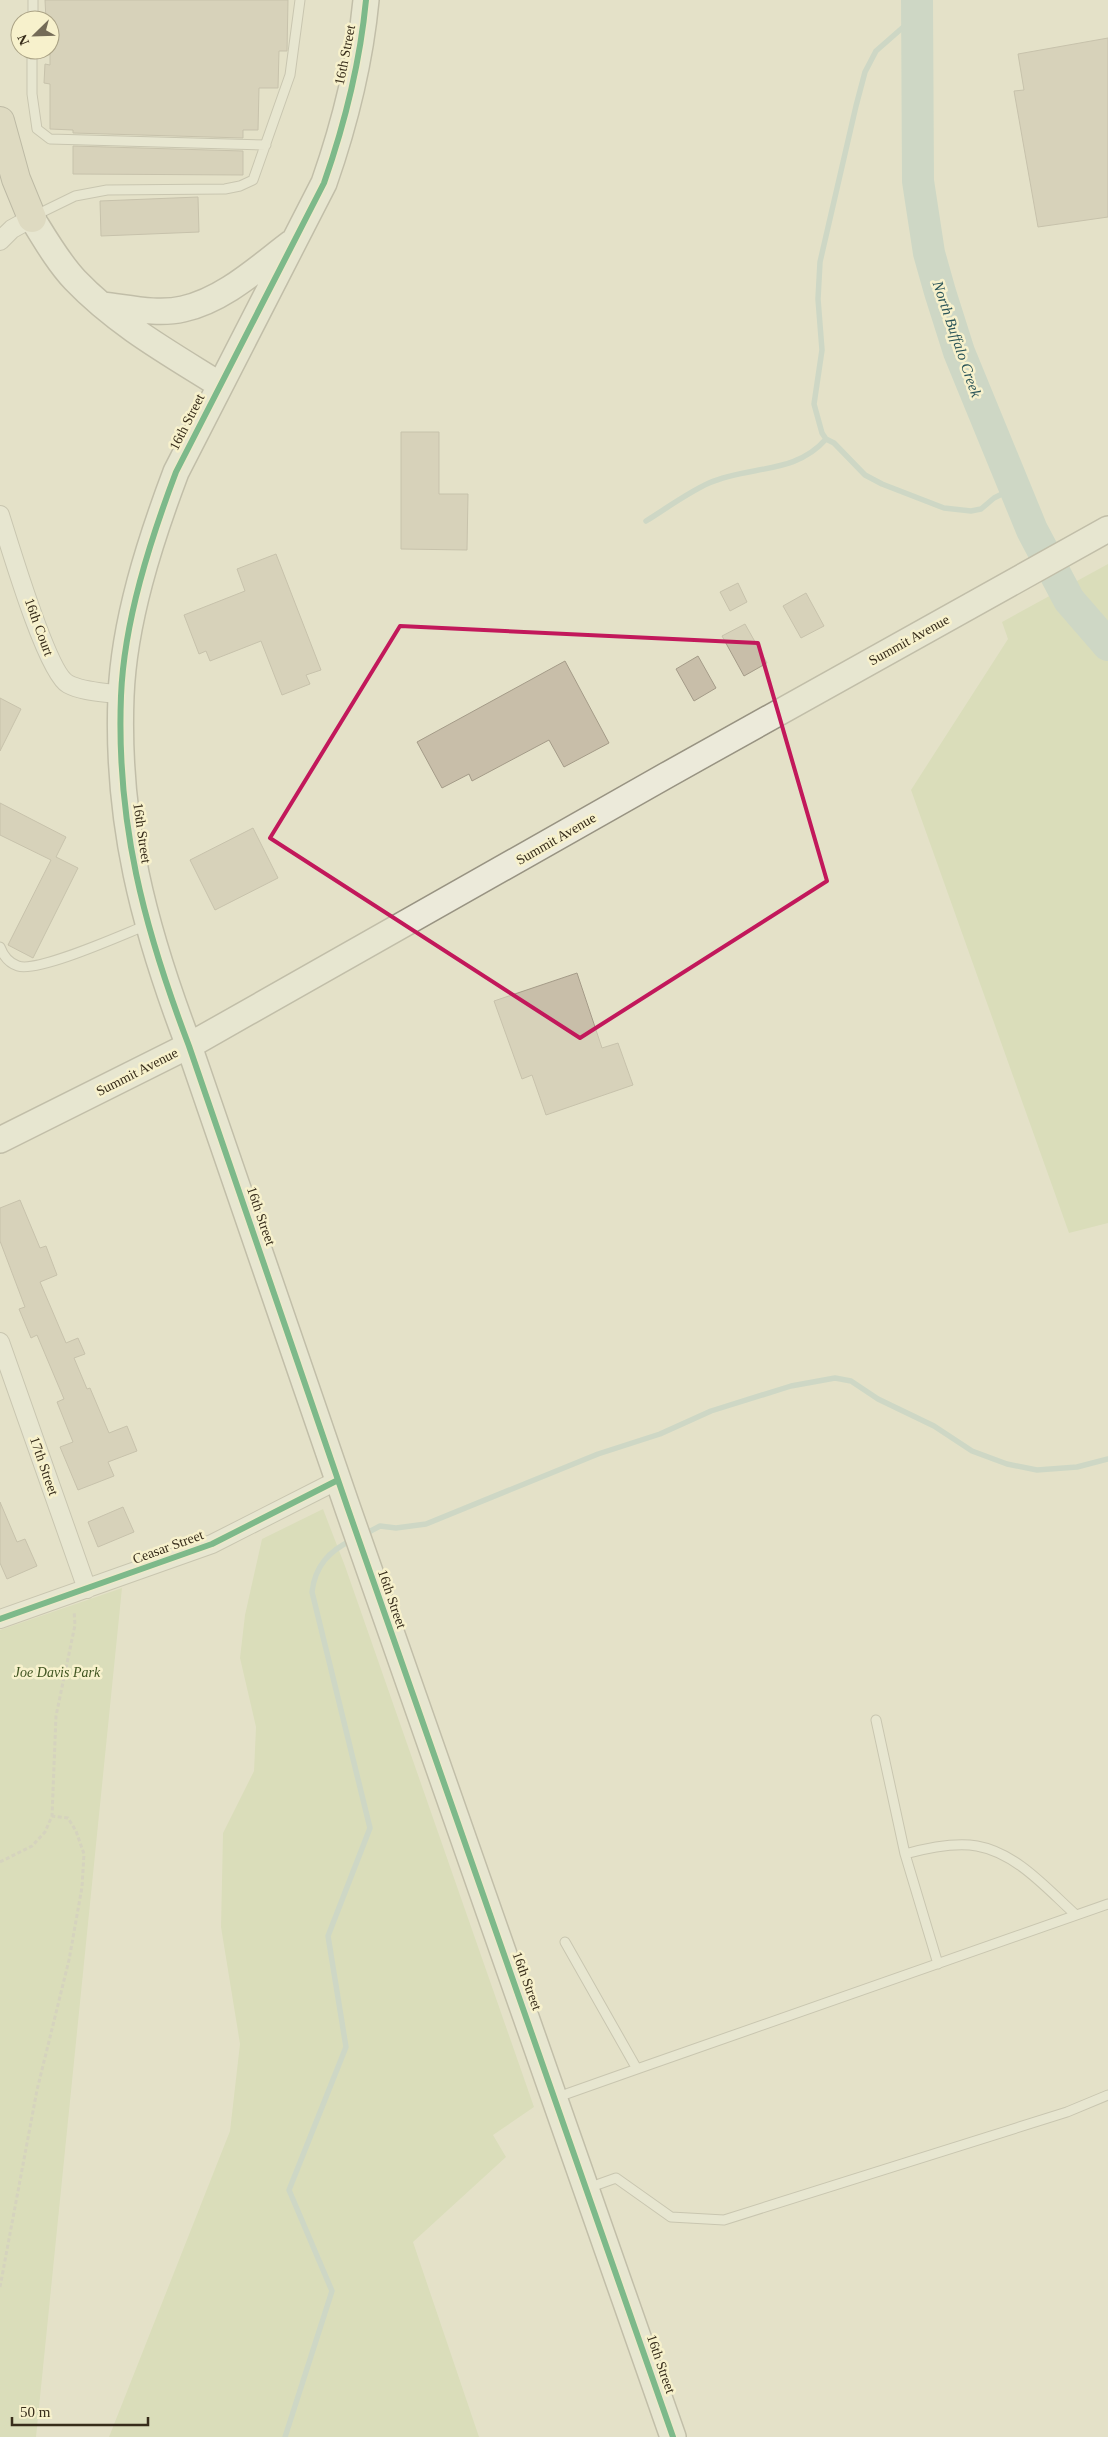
<svg xmlns="http://www.w3.org/2000/svg" width="1108" height="2437" font-family="'Times New Roman',serif">
	<style>
		.green { fill: #cfd7a9 }
		.lines { fill: none; stroke-linecap: round; stroke-linejoin: round }
		.stream { stroke: #b4cbc0; stroke-width: 5.5 }
		.river { stroke: #b4cbc0; stroke-width: 32 }
		.building { fill: #c8bea9; stroke: #a49b88 }
		.lane-casing { stroke: #a8a492; stroke-width: 11 }
		.street-casing { stroke: #a8a492; stroke-width: 20 }
		.secondary-casing { stroke: #989382; stroke-width: 28 }
		.highway-casing { stroke: #8e8979; stroke-width: 30 }
		.path { stroke: #c4c0b1; stroke-width: 3; stroke-dasharray: 4 2.5; stroke-linecap: butt }
		.lane { stroke: #eceada; stroke-width: 9 }
		.street { stroke: #eceada; stroke-width: 18 }
		.secondary { stroke: #eceada; stroke-width: 25 }
		.highway { stroke: #d7d1b9; stroke-width: 28 }
		.cycleway-casing { stroke: #f7f1cc; stroke-width: 9 }
		.cycleway { stroke: #00873e; stroke-width: 6 }
		.marked { fill: none; stroke: #c2185b; stroke-width: 4; stroke-linejoin: round }
		.labels { text-anchor: middle; dominant-baseline: central; stroke-width: 5; stroke-linejoin: round; paint-order: stroke }
		.street-label { font-size: 14px; fill: #372c1a; stroke: #f7f1cc }
		.park-label { font-size: 14px; font-style: italic; fill: #3f5420; stroke: #f7f1cc }
		.water-label { font-size: 15px; font-style: italic; fill: #295357; stroke: #f7f1cc }
	</style>
	<rect width="100%" height="100%" fill="#e4e1c8"/>
	<path class="green" d="M1108,564V1223L1069,1233L911,790L1008,639L1002,622Z
		M323,1509L345,1566L534,2107L493,2135L506,2157L413,2242L479,2437H109L230,2131L240,2044L221,1927L223,1833L254,1771L256,1727L240,1658L245,1615L262,1539Z
		M122,1588L36,2437H0V1630Z"/>
	<g class="lines">
		<path class="stream" d="M917,15L876,51L865,72L856,106L820,262L818,299L822,350L814,404L822,433L826,439L834,443L865,475L882,484L944,508L971,511L981,509L994,498L1014,488
			M646,521C667,508 687,493 709,483C749,465 795,475 826,439
			M363,1535L380,1526L396,1528L426,1524L598,1454L660,1434L711,1411L791,1386L835,1378L851,1381L878,1399L934,1426L972,1451L1007,1464L1037,1470L1077,1467L1108,1459
			M285,2437L332,2291L289,2190L346,2047L328,1936L370,1828L312,1592C315,1566 329,1551 352,1540"/>
		<path class="river" d="M917,0L918,181L929,253L940,292L959,352L1032,530L1069,600L1108,645"/>
	</g>
	<path class="building" d="M45,0H288L287,51H279L278,88H259L258,130H243V138L73,133V130L50,129V84L44,83L45,64L50,65V20H46Z
		M1108,38V217L1038,227L1014,91L1024,90L1018,54Z
		M73,146L243,151V175L73,174Z
		M198,197L199,232L101,236L100,201Z
		M401,432H439V494H468L467,550L401,549Z
		M276,554L321,670L306,675L310,684L282,695L261,641L210,661L206,651L199,654L184,615L245,591L237,569Z
		M738,583L747,602L730,611L720,592Z
		M806,593L824,626L801,638L783,606Z
		M745,624L767,663L744,676L722,636Z
		M698,656L716,688L694,701L676,669Z
		M565,661L609,743L564,767L549,740L472,781L469,774L442,788L417,742Z
		M0,698L21,709L0,751Z
		M0,803L66,837L56,857L78,868L33,958L8,945L51,860L0,835Z
		M253,828L278,878L215,910L190,860Z
		M577,973L602,1048L618,1043L633,1085L546,1115L532,1075L522,1079L494,1001Z
		M20,1200L40,1248L46,1246L57,1275L40,1282L66,1343L78,1338L85,1354L74,1358L87,1389L90,1388L109,1433L127,1426L137,1451L108,1462L114,1476L78,1490L60,1447L73,1442L57,1402L64,1399L37,1335L31,1338L19,1309L25,1307L0,1241V1208Z
		M0,1502L17,1542L25,1539L37,1566L7,1579L0,1563Z
		M123,1507L134,1532L98,1547L88,1522Z"/>
	<g class="lines">
		<defs>
			<path id="lane" d="M33,20V0
				M32,50V94L37,129L50,139L266,145
				M34,216L75,196L107,190L225,189L240,186L253,180L290,75L300,0
				M0,947C3,955 9,963 18,966C38,973 124,934 147,925
				M876,1720L905,1854
				M938,1964L905,1854C927,1848 954,1842 977,1846C1017,1853 1048,1890 1076,1915
				M637,2069L1108,1904
				M555,2098L637,2069L565,1942
				M588,2188L616,2178L671,2217L724,2220L1067,2112L1108,2095"/>
			<path id="street" d="M0,241L12,229L32,218
				M0,515C9,543 47,673 68,684C83,692 104,692 121,695
				M0,1342L87,1589
				M0,1619L212,1544L338,1480"/>
			<path id="secondary" d="M366,0C360,63 345,123 324,183L176,472C150,541 124,621 121,696C116,823 144,928 189,1046L348,1509L673,2437
				M32,218C45,239 58,262 75,280C117,324 169,353 220,385
				M103,305C129,308 158,315 183,309C224,300 259,267 291,243
				M0,1140L192,1044L667,775L1108,529"/>
			<path id="highway" d="M0,121L16,179L32,218"/>
		</defs>
		<use href="#lane" class="lane-casing"/>
		<use href="#street" class="street-casing"/>
		<use href="#secondary" class="secondary-casing"/>
		<use href="#highway" class="highway-casing"/>
		<path class="path" d="M0,1862L32,1846L45,1832L52,1816L56,1716L75,1625L74,1611
			M0,2287L37,2090L69,1960L82,1887L84,1854L76,1831L68,1818L52,1816"/>
		<use href="#lane" class="lane"/>
		<use href="#street" class="street"/>
		<use href="#secondary" class="secondary"/>
		<use href="#highway" class="highway"/>
		<defs>
			<path id="cycleway" d="M366,0C360,63 345,123 324,183L176,472C150,541 124,621 121,696C116,823 144,928 189,1046L348,1509L673,2437
				M0,1619L212,1544L338,1480"/>
		</defs>
		<use href="#cycleway" class="cycleway-casing"/>
		<use href="#cycleway" class="cycleway"/>
	</g>
	<path d="M0 0H1108V2437H0ZM400,626L758,643L827,881L580,1038L270,838Z" fill="#e4e1c8" fill-opacity=".55" fill-rule="evenodd"/>
	<path class="marked" d="M400,626L758,643L827,881L580,1038L270,838Z"/>
	<g class="labels">
		<g class="street-label">
			<text transform="translate(345 55) rotate(-79)">16th Street</text>
			<text transform="translate(187 422) rotate(-63)">16th Street</text>
			<text transform="translate(39 627) rotate(70)">16th Court</text>
			<text transform="translate(909 640) rotate(-29)">Summit Avenue</text>
			<text transform="translate(142 833) rotate(82)">16th Street</text>
			<text transform="translate(556 839) rotate(-30)">Summit Avenue</text>
			<text transform="translate(137 1072) rotate(-27)">Summit Avenue</text>
			<text transform="translate(261 1216) rotate(71)">16th Street</text>
			<text transform="translate(44 1466) rotate(71)">17th Street</text>
			<text transform="translate(168 1547) rotate(-20)">Ceasar Street</text>
			<text transform="translate(392 1599) rotate(71)">16th Street</text>
			<text transform="translate(527 1981) rotate(70)">16th Street</text>
			<text transform="translate(661 2364) rotate(71)">16th Street</text>
		</g>
		<g class="park-label">
			<text x="57" y="1672">Joe Davis Park</text>
		</g>
		<g class="water-label">
			<text transform="translate(957 339) rotate(71)">North Buffalo Creek</text>
		</g>
	</g>
	<g transform="translate(35 35) rotate(247)"><circle r="24" fill="#f7f1cc" stroke="#aaa285"/>
	<path d="M0-4L9 19L0 12L-9 19Z" fill="#746b57"/>
	<text y="-8" font-size="14" font-weight="bold" text-anchor="middle" fill="#372c1a">N</text>
	</g>
	<path d="M12 2417v8h136v-8" fill="none" stroke="#372c1a" stroke-width="2.5"/>
	<text x="20" y="2417" font-size="15" fill="#372c1a" stroke="#f7f1cc" stroke-width="4" paint-order="stroke">50 m</text>
</svg>
